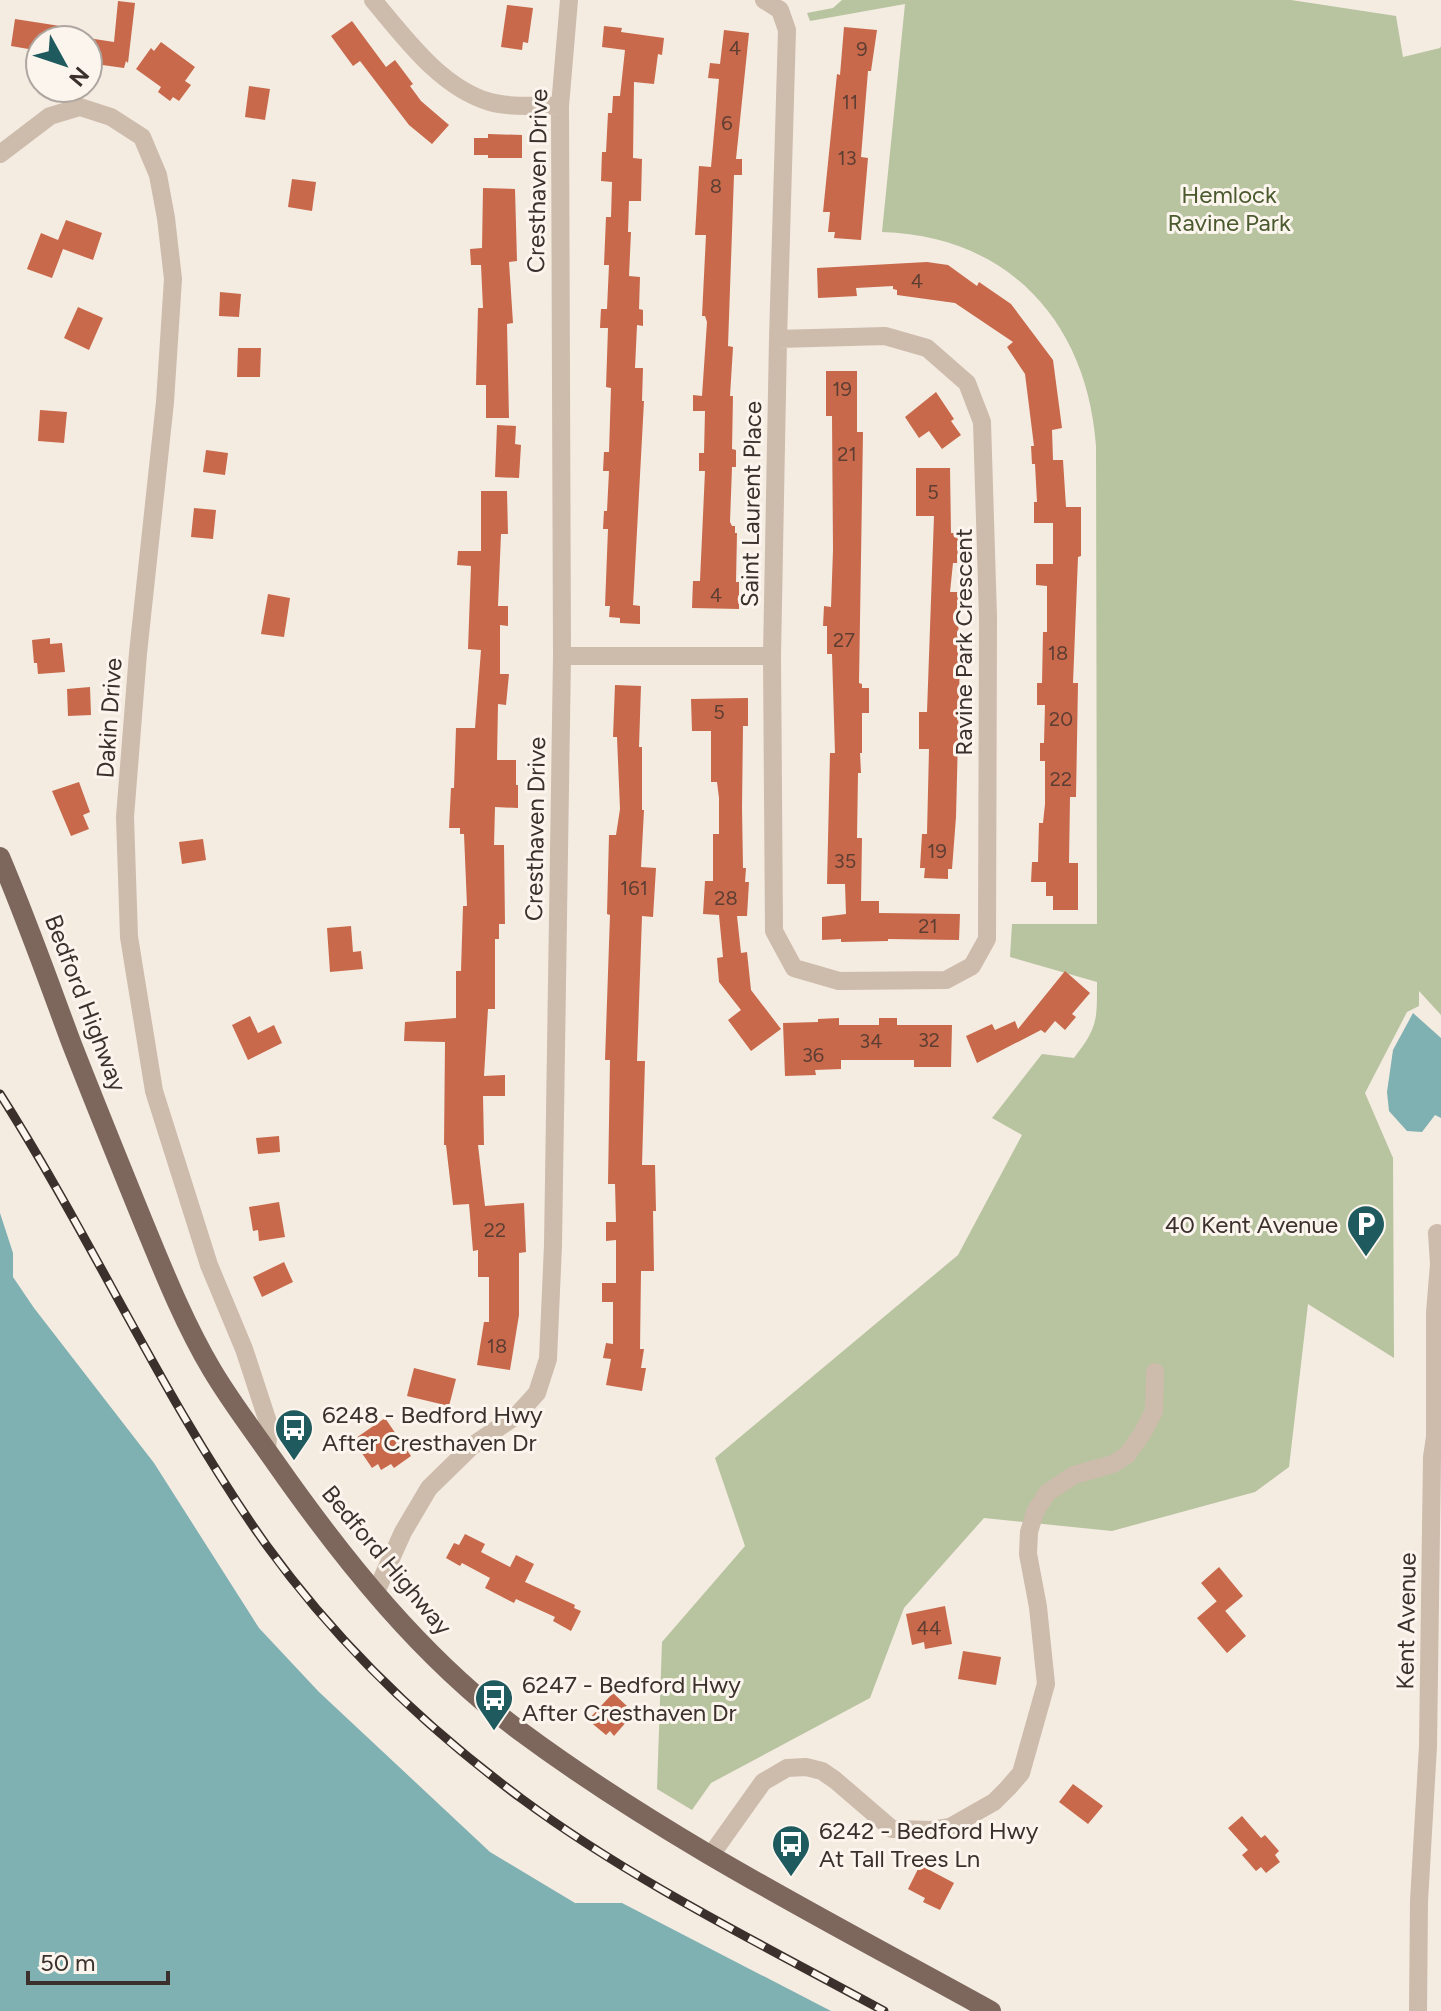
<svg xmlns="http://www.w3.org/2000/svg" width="1441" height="2011" font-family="Figtree,sans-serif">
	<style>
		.green { fill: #b8c4a0 }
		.water { fill: #7fb0b2 }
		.building { fill: #c8694b }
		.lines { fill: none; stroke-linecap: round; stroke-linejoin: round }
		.minor { stroke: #cdbbac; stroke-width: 18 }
		.primary { stroke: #7d675c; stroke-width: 20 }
		.rail-casing { stroke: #3b302b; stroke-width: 9 }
		.rail { stroke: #fbf5ee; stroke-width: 6; stroke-dasharray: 18; stroke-linecap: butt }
		.labels { text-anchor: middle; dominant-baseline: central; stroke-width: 6; stroke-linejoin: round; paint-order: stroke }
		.number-label { font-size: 20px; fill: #5e3e33 }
		.street-label { font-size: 24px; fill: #3b302b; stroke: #fbf5ee }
		.park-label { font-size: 24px; fill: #4a5a2e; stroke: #fbf5ee }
		.poi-label { font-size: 24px; fill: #3b302b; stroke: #fbf5ee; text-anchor: start }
	</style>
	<rect width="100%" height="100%" fill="#f4ebe1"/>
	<path class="green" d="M842,0H1291L1396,16L1403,57L1440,48L1441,46V1015L1419,991V1006L1407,1012L1365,1093L1393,1158L1394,1358L1308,1304L1289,1467L1255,1492L1112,1531L984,1518L904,1608L870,1698L711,1783L692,1810L657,1789L662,1642L745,1546L715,1458L958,1255L1022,1135L992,1118L1042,1054L1074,1058C1098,1027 1097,1020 1097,982L1010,957L1012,924H1097L1096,446C1087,322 1009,236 882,232L905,4L810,21L807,13L833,8Z"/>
	<path class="water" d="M1413,1013L1441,1038V1118L1435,1115L1422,1132L1407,1131L1389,1111L1387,1092L1393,1050Z
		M0,1213L13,1253V1277L34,1308L154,1463L259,1628L319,1692L490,1852L575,1903H622L831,2011H0Z"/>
	<path class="building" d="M118,1L135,3L128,63L126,61L124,68L88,63V38L114,42Z
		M507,5L533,8L528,43L523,42L522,50L501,47Z
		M15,19L60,26L58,40H40V51L11,46Z
		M352,21L386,67L395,60L413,84L410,86L421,101L449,125L432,144L409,125L360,61L353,66L331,36Z
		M604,26L622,28L621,32L664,38L662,55L658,54L654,84L634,82L633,158L642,159L641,201H629L628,232H631L629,276L640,277L639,309L643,310V326L637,325L635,368H643L642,401H644L633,605L640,606V624L620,623V618L609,617L610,606H605L608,529H603L604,511H607L609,471H603L604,452H609L611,388L606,387L608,328H600L601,309H607L609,265H604L606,217H611L612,182L601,181L602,152H606L608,113H612L613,96H620L625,50L602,47Z
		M844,27L877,30L871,71H868L861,157L868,158L861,240L834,238L835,232H828L830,212H823L837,74L840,75Z
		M724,30L749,33L736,159H742V175H734L728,346L733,347L730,396H733L732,449L736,450V467H732L730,522L732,526H735V533H737L736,582H739V609L692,608L693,581H700L705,471H699V453H704L705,411H693V395L702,396L707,322L705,316H702L706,235H695L696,219L699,166L711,167L719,79L708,78L710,63L720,64Z
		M161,42L195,67L185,81L191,85L179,101L173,97L170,101L158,92L161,87L136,69L151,48L154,51Z
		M249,86L270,89L265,120L245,117Z
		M488,134L522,135V158H488V155H474V138H488Z
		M292,179L316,182L312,211L288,207Z
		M483,188L515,189L517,261L509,262L513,323L507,324L509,418H486V385H476L478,308H483L481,265H471L470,249L482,248Z
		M66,220L102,233L93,260L63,249L52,278L27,269L41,233L58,240Z
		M927,262L948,265L977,286L979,282L1011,304L1053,360L1062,428L1052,430L1053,460H1063L1066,507H1081V556L1078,557L1073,683H1078L1076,797H1070L1069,863H1078V910H1053V896H1046V882H1031L1032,862H1038L1039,823H1043L1045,804V761H1040V743H1044L1045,705H1037V683H1042L1043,632H1047V586L1036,585V564H1053V523H1034V502H1037L1035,464H1032L1031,446H1034L1025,374L1007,347L1013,342L955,303L897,295V290L893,289V286L856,288L857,296L818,298L817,268Z
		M220,292L241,294L239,317L219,316Z
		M78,307L103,318L89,350L64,338Z
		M238,348H261L260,377H237Z
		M826,371H857V432H863L859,683L862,684V688H869V713H862V753H860L861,773H858L857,838H862L861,901H879V913L960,914L959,940L888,939V941L841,942V939L822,940V917L846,914L845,884H827L830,753H835L832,654H827V626H823L824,606L831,607L833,550L832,416H826Z
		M936,392L954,419L951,421L961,435L942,449L929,431L919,438L905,417Z
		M40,410L67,412L64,443L38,441Z
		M497,425L516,426L515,444L521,445L519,478L495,477Z
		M206,450L228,453L225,475L203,472Z
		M916,468H950L951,533H959L957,563H953L950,592H959L958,657H960L956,817L952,869H948V879L924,878L925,868H920L922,834H927L929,749H919V712H927L934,516H916Z
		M481,491H507L508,534H501L498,606H508V626L500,625V674H509L506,705L498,704L497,760H516V785H518V808L495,807L494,845H504L505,924H499V939H495V1009H488L484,1076L505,1075V1096H483L484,1145H478L485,1206L524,1203L526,1252L519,1253V1315L510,1370L477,1365L484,1322H489V1277H478V1250L473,1251L469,1204L453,1205L446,1145H444L445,1042L404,1041L405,1022L456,1018V971H461L463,906H467L464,834H460V828H449L451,788H454L456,728H475L481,650L468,649L471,566L457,565L458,551H481Z
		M194,508L216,510L213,539L191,537Z
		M268,594L290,598L284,637L261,634Z
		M50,638V644L62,643L65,672L38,674L37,663H34L32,640Z
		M615,685L641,686L639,747H642V810H644L641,867L656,868L653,917L642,916L637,1061H645L642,1165H655L656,1211H653L654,1271H641L640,1349H644L641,1368H646L642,1391L606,1385L611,1359L603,1358L606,1343L613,1344V1302H602V1283H616V1240L606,1241V1222H616L615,1184H608L610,1060H605L610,915L607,914L609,835H616L620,809L617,737H613Z
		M90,687L91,715L68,716L67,689Z
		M748,698V726H743L742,808L743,868H746L745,882H749L747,916H737L741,953L747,952L751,990L781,1029L751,1051L728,1020L741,1010L719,982L717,958L723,957L719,915L703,914L705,881H713V834H719V798L717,782H711V731H692L691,699Z
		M79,782L90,812L83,815L89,829L71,836L52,791Z
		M203,839L206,860L182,864L179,842Z
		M351,926L353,952L361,951L363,969L330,972L327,928Z
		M1065,971L1090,993L1072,1014L1076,1017L1065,1030L1055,1021L1045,1033L1041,1030L977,1063L966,1036L992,1024L995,1030L1015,1021L1018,1029Z
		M250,1016L258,1033L274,1025L282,1043L248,1060L232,1025Z
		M839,1018V1025H879V1018H897V1025H952L951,1067H914V1060H841V1069L815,1070L816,1075L785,1076L783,1023L818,1022V1019Z
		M279,1136L280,1152L258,1154L256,1138Z
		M279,1202L285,1237L259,1241L258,1230L253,1231L249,1207Z
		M284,1262L293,1282L262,1297L253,1277Z
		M414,1368L456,1379L449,1406L407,1396Z
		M385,1418L411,1456L394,1468L391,1464L381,1470L378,1464L372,1468L353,1440Z
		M465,1534L485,1544L481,1552L510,1567L516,1555L534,1564L525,1582L575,1605L574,1608L581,1611L571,1631L553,1621L555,1617L516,1599L514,1603L485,1588L490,1578L462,1563L460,1566L446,1558L454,1543L459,1545Z
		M1219,1567L1243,1596L1225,1611L1201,1583Z
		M1217,1601L1246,1636L1227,1653L1197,1618Z
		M945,1606L952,1644L925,1649L924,1642L912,1645L906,1614Z
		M963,1651L1001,1657L996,1685L958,1679Z
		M613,1693L628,1707L622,1714L628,1720L614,1736L610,1731L606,1735L588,1720Z
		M1073,1784L1103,1806L1088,1824L1059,1802Z
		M1242,1816L1261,1838L1265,1835L1279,1851L1275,1855L1280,1862L1266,1873L1261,1867L1256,1871L1242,1855L1248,1850L1228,1828Z
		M920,1865L954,1883L940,1910L923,1902L925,1898L908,1889Z"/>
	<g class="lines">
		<path class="minor" d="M373,0C405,38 441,88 490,102C511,108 538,105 560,106
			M764,0L780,10L787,30L778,339L772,656L774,931L794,968L839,981L946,980L972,966L987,939L988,617L982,422L967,383L927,348L885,336L778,339
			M0,154L50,116L80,107L111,117L142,137L158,175L166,218L173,279L165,402L138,653L125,817L129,937L154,1091L209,1265L244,1349L269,1425L267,1450
			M562,656H772
			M375,1594L403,1532L429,1488L472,1446L517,1415L537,1393L548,1359L553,1245L562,656L560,106L569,0
			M711,1855L763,1782L787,1768L806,1767L822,1771L835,1780L892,1829L932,1830L950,1827L994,1802L1008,1788L1021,1773L1046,1684L1038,1607L1028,1554L1029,1532L1035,1512L1047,1493L1074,1475L1113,1464L1127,1455L1142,1434L1154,1411L1155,1372
			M1418,2011L1419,1901L1428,1746L1432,1457L1435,1437V1313L1439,1264L1437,1233"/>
		<path class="primary" d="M0,857C26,918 48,980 71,1042C94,1101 118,1160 142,1219C163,1270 184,1323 212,1370C231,1402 254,1432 275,1462C345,1562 422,1658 520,1731C667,1840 832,1923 991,2011"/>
		<defs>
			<path id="rail" d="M0,1094C94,1242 165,1403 267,1546C338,1644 425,1727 522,1799C633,1881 763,1945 884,2011"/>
		</defs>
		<use href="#rail" class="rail-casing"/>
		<use href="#rail" class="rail"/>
	</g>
	<defs>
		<symbol id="parking-pin" viewBox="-11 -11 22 30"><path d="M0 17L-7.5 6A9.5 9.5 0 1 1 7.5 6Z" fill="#1f5a5e" stroke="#fbf5ee"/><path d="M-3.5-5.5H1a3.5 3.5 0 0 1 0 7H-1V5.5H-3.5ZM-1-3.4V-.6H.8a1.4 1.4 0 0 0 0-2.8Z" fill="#fff"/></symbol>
		<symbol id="bus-pin" viewBox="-11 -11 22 30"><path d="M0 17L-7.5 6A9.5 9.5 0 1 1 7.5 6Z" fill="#1f5a5e" stroke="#fbf5ee"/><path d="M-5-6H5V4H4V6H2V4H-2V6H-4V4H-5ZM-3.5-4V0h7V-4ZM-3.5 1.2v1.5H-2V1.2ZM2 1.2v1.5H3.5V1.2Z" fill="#fff"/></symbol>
	</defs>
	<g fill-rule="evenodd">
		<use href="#parking-pin" x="1344" y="1202" width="44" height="60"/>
		<use href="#bus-pin" x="272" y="1406" width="44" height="60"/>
		<use href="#bus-pin" x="472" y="1676" width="44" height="60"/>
		<use href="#bus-pin" x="769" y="1822" width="44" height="60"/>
	</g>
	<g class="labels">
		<g class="number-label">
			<text x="735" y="48">4</text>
			<text x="862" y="49">9</text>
			<text x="850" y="102">11</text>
			<text x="727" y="123">6</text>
			<text x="847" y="158">13</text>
			<text x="716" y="186">8</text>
			<text x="917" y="281">4</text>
			<text x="842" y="389">19</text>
			<text x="847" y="454">21</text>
			<text x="933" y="492">5</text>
			<text x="716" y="595">4</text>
			<text x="844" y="640">27</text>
			<text x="1058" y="653">18</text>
			<text x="719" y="712">5</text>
			<text x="1061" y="719">20</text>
			<text x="1061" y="779">22</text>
			<text x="937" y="851">19</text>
			<text x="845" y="861">35</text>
			<text x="634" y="888">161</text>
			<text x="726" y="898">28</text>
			<text x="928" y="926">21</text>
			<text x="929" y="1040">32</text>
			<text x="871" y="1041">34</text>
			<text x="813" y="1055">36</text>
			<text x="495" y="1230">22</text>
			<text x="497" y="1346">18</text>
			<text x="929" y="1628">44</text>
		</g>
		<g class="street-label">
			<text transform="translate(537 181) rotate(-89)">Cresthaven Drive</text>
			<text transform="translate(751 504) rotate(-89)">Saint Laurent Place</text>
			<text transform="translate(963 642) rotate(-90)">Ravine Park Crescent</text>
			<text transform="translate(109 718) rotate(-86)">Dakin Drive</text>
			<text transform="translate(535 829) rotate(-89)">Cresthaven Drive</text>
			<text transform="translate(86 1003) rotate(69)">Bedford Highway</text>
			<text transform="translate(387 1560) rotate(50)">Bedford Highway</text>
			<text transform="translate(1406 1621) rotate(-89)">Kent Avenue</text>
		</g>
		<g class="park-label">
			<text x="1229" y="194">Hemlock<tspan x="1229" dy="28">Ravine Park</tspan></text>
		</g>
		<g class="poi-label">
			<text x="1338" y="1224" text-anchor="end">40 Kent Avenue</text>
			<text x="322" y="1414">6248 - Bedford Hwy<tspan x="322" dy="28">After Cresthaven Dr</tspan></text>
			<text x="522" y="1684">6247 - Bedford Hwy<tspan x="522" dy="28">After Cresthaven Dr</tspan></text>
			<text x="819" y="1830">6242 - Bedford Hwy<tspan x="819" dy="28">At Tall Trees Ln</tspan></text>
		</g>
	</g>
	<g transform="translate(64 64) rotate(130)"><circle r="38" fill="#fbf5ee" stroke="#aea6a0" stroke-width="2"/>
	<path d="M0-6L14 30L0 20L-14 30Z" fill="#1f5a5e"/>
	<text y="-12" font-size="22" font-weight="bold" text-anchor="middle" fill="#3b302b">N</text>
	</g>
	<path d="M28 1971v12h140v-12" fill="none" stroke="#3b302b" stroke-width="4"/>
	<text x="40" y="1971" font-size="24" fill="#3b302b" stroke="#fbf5ee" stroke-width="6" paint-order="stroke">50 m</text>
</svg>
